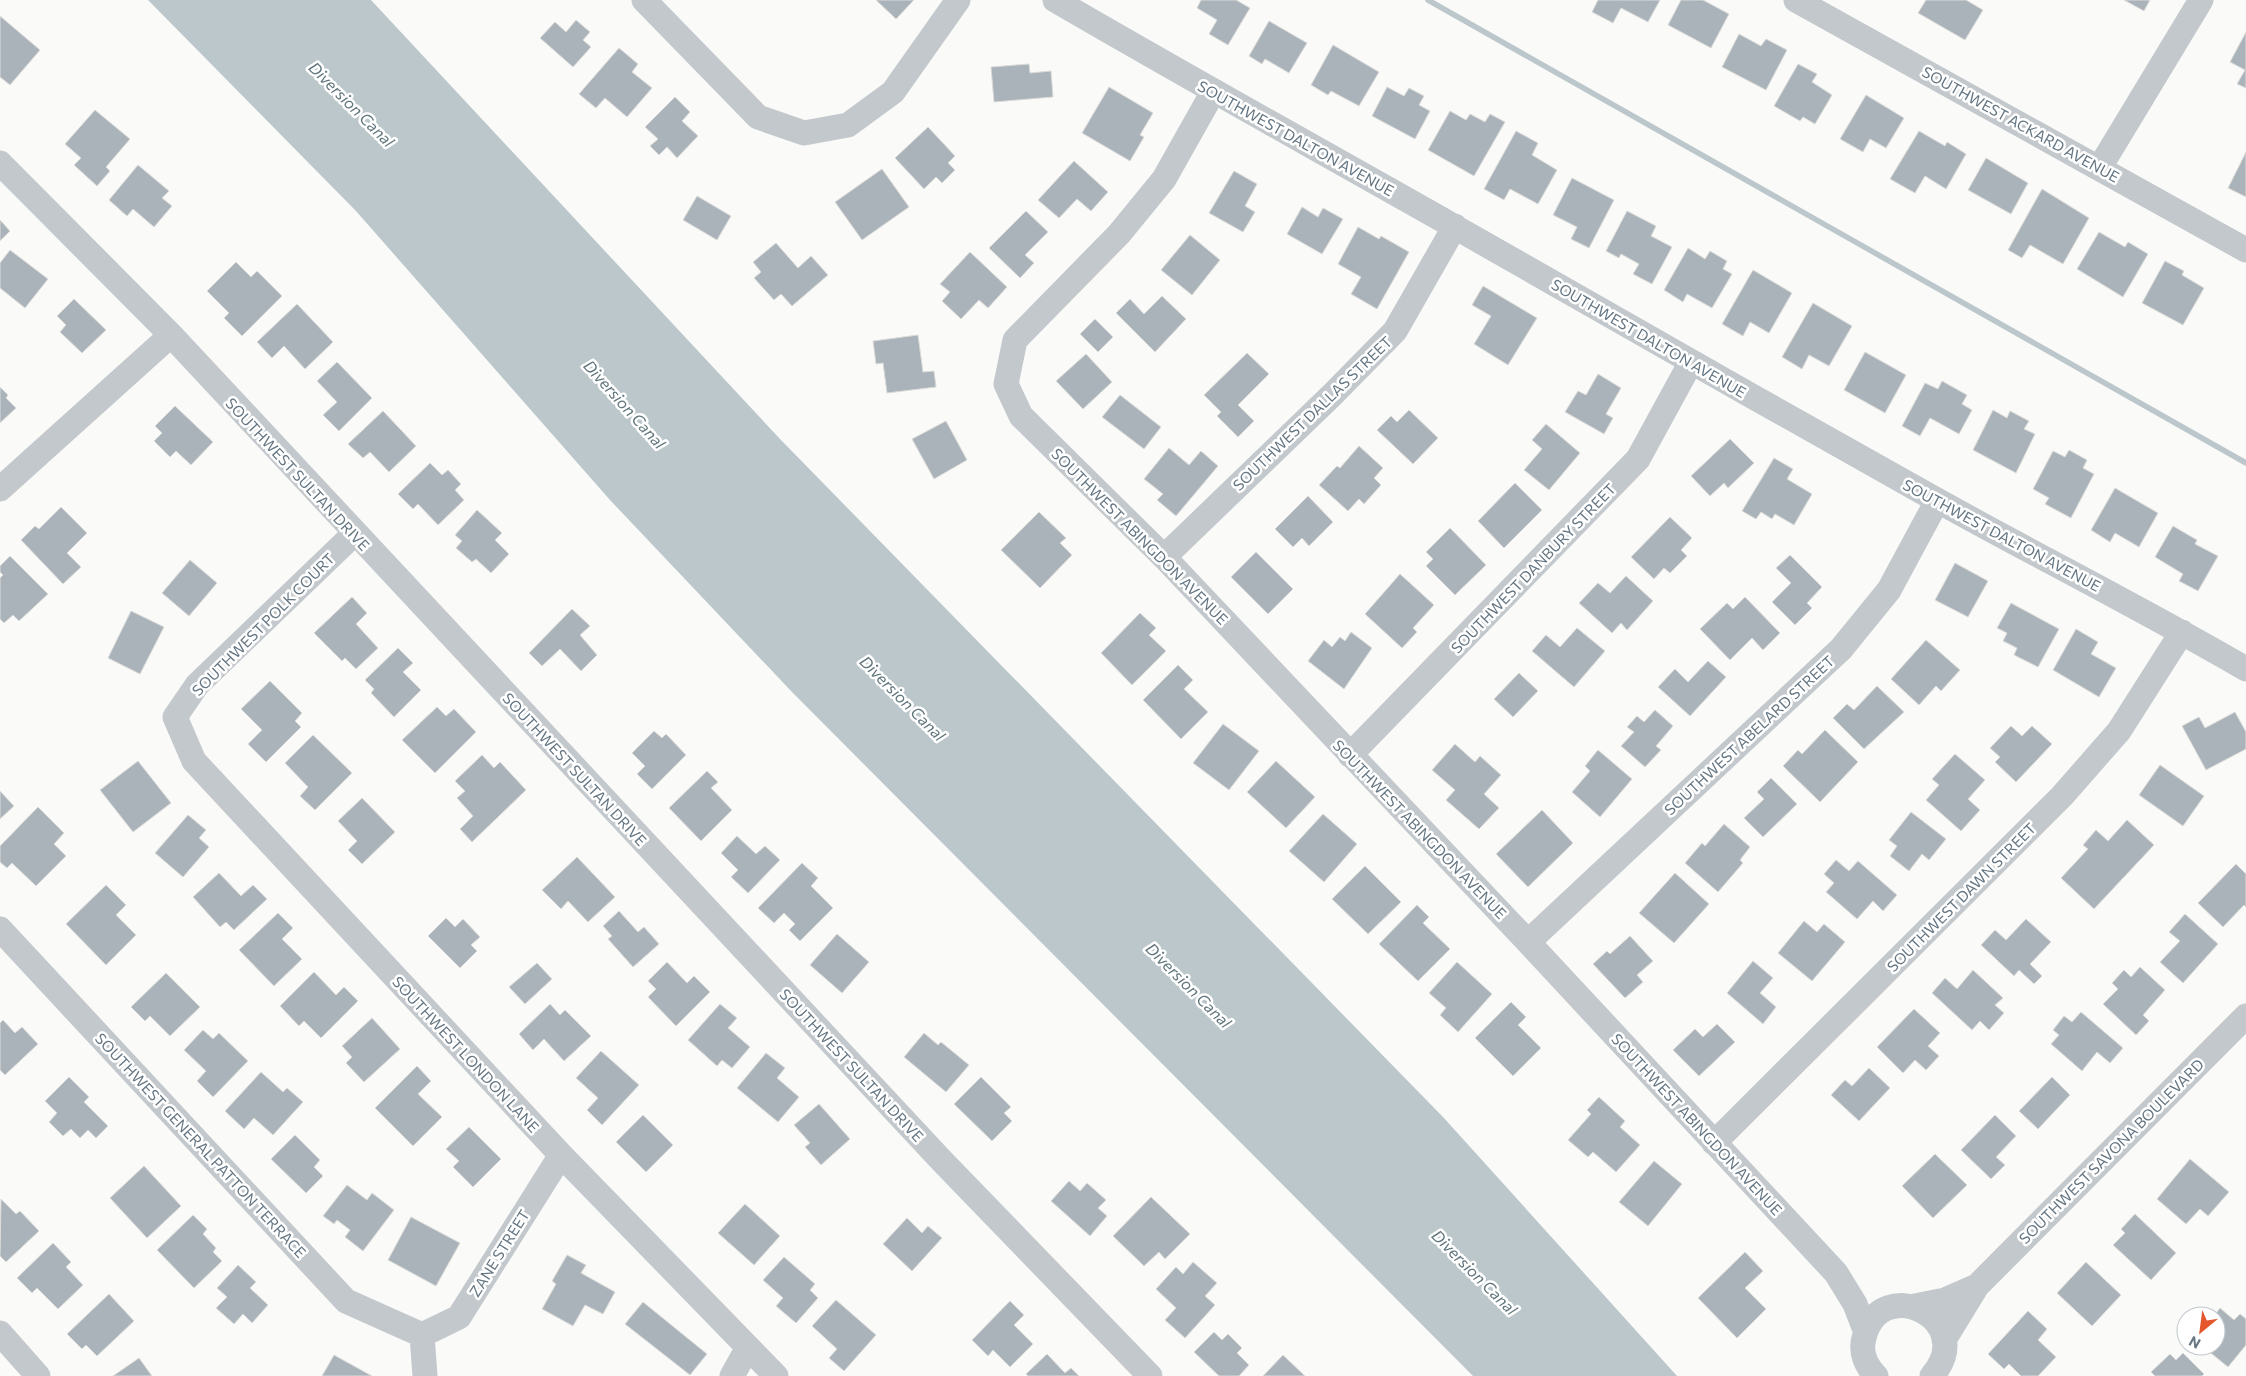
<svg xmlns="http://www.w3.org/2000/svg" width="2246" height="1376" font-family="Commissioner,sans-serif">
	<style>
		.water { fill: #bbc7cb }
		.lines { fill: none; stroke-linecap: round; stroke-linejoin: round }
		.stream { stroke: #bbc7cb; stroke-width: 5.5 }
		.building { fill: #aab3b9; stroke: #dcdcda }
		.minor { stroke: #c3c8cc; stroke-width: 25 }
		.labels { text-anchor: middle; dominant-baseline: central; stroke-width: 5; stroke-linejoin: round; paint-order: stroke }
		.street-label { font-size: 15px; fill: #657683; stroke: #fff }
		.water-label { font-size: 16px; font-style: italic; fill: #60757c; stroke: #fff }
	</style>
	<rect width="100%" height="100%" fill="#fafaf8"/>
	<path class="water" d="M148,0H371L780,439L1443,1117L1677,1376H1473L792,692L610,500L356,211Z"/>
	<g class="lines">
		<path class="stream" d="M1428,0L2246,463"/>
	</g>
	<path class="building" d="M876,0H914L896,19Z
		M1201,0H1236L1250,8L1228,45L1209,34L1217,20L1197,8Z
		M1598,0H1660L1648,22L1621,8L1613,23L1592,12Z
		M1681,0H1703L1729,14L1711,48L1668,25Z
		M1926,0H1966L1983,10L1965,40L1918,13Z
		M2124,0H2150L2144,11Z
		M0,16L40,50L10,85L0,77Z
		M576,20L590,32L583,40L591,47L573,67L540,38L555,22L566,32Z
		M1269,21L1307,43L1289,73L1265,59L1262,64L1249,56Z
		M2246,32V88L2237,84L2245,70L2230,62Z
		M1739,34L1761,46L1766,39L1787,50L1766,90L1722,67Z
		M1333,45L1379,72L1359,106L1331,91L1328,95L1311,85Z
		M619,48L638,64L632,72L652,88L627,117L605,98L596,108L579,94Z
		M1029,64L1030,73L1051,71L1053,97L994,102L991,67Z
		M1798,64L1817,74L1812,82L1832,95L1815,124L1803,117L1800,121L1774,106Z
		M1109,87L1153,113L1140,135L1144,137L1130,161L1082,133Z
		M1387,87L1404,96L1409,88L1424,96L1419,105L1430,111L1415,139L1372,116Z
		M1866,95L1904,118L1886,148L1870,139L1863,152L1840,139Z
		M675,97L690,112L682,121L698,136L677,158L667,147L659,155L650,146L658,139L645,127Z
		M95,110L130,139L106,167L110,171L97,186L74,165L81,158L65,144Z
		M1450,111L1466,120L1470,114L1485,122L1490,114L1505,122L1474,176L1428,150Z
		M928,127L955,156L948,163L955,170L942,183L936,177L924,189L895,158Z
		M1516,131L1538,143L1532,155L1557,170L1538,204L1510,189L1504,200L1484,189Z
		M1919,131L1945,146L1947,142L1966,154L1946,189L1925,176L1915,193L1890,179Z
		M2246,152V197L2228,188Z
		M1986,158L2028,183L2011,214L1968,190Z
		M1074,161L1108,192L1091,211L1077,199L1059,218L1038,200Z
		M138,165L169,191L162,198L172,206L154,227L133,209L127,216L109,200Z
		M882,169L909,207L862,240L835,202Z
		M1234,171L1257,184L1245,206L1255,212L1243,232L1209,213Z
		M1572,178L1614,200L1589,248L1571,239L1577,227L1553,215Z
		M2042,189L2089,218L2063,264L2030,245L2022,258L2008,250Z
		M697,196L731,216L717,240L683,220Z
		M1302,207L1318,217L1323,208L1343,219L1322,254L1287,234Z
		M1026,211L1048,232L1025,255L1034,263L1020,278L989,248Z
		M1627,211L1656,226L1651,236L1672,247L1652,284L1633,274L1639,264L1621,254L1619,258L1606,251Z
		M0,220L10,231L0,241Z
		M1358,227L1379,239L1381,236L1409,252L1377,309L1351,294L1361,277L1338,264Z
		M2099,232L2125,247L2128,242L2148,254L2123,297L2077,269Z
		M1190,235L1220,260L1192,295L1161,270Z
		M776,243L798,268L811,256L828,275L792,306L781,294L774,300L754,278L761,272L753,262Z
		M1688,248L1705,259L1710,251L1727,261L1723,269L1732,274L1712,308L1687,294L1683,302L1664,290Z
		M10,250L48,279L25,308L0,288V263Z
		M970,252L1007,287L988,308L979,300L961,319L942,301L950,292L940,284Z
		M2165,261L2184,271L2182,275L2204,288L2183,325L2142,303Z
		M236,262L251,277L257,271L282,296L242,336L224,318L229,313L207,291Z
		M1753,270L1792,293L1769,333L1750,322L1743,336L1722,324Z
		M1483,286L1537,318L1508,365L1474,344L1491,316L1472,305Z
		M1162,296L1186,319L1155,352L1116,313L1130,299L1144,314Z
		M74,299L106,330L82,353L60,332L66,325L57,316Z
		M1813,303L1852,326L1829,366L1809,355L1802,369L1782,357Z
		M297,304L333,342L305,369L284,346L272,358L257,342Z
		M1095,319L1113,337L1098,352L1080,334Z
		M918,335L923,372L934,371L936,387L887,393L883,363L876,364L873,341Z
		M1865,352L1906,375L1885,413L1844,390Z
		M1247,353L1269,374L1238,405L1254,421L1238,437L1217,416L1221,412L1204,395Z
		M1086,354L1112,382L1083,409L1056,381Z
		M337,362L372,398L339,431L323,415L337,402L317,381Z
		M1598,374L1621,388L1606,414L1613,418L1604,434L1565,412L1578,391L1586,395Z
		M1942,381L1967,395L1962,404L1972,410L1959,434L1930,418L1920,436L1902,426L1925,383L1938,389Z
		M0,387L8,395L6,398L16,408L0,423Z
		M1120,395L1161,427L1144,449L1102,417Z
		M175,406L213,442L191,465L176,451L170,457L154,441L162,433L155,426Z
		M1409,410L1438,438L1413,464L1377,430L1391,416L1397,422Z
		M1993,410L2007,418L2010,411L2029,421L2024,429L2035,434L2016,473L1973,450Z
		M383,411L416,446L389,472L370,452L363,458L348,444Z
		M946,421L967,460L934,479L912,439Z
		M1546,424L1580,453L1549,490L1524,470L1542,449L1532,440Z
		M1730,439L1754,463L1728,488L1724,483L1710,496L1691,476Z
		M1359,446L1383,468L1374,478L1381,485L1364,504L1359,499L1348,511L1319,485L1337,466L1340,468Z
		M1169,448L1189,465L1201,451L1218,466L1176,516L1157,500L1163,494L1144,479Z
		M2069,450L2087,460L2083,468L2094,474L2071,518L2045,504L2049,498L2033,489L2053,451L2065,457Z
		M1774,458L1793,469L1787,479L1812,494L1794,525L1775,514L1772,519L1761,512L1756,519L1742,511Z
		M430,463L442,475L448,470L461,484L455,490L464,500L438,525L418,504L413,509L398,494Z
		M1515,483L1542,510L1504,548L1478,521Z
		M2115,488L2158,513L2139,547L2115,533L2110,542L2091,530Z
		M1308,496L1333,522L1309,546L1302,538L1293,547L1275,529Z
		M61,507L87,533L67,553L81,567L63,584L21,540L35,526L39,529Z
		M477,510L502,533L495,540L509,554L491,573L476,559L472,562L456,548L462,541L455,535Z
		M1039,512L1066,538L1060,543L1072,555L1040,588L1001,550Z
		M1670,517L1692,538L1681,550L1687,556L1670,573L1664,568L1654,579L1631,557Z
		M2173,526L2197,540L2195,544L2218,556L2198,591L2179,581L2183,574L2155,557Z
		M1450,528L1486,565L1455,595L1426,566L1433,559L1426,552Z
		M1256,552L1293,589L1268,614L1231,577Z
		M1790,555L1822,587L1807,603L1812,608L1795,625L1772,602L1791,583L1776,568Z
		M10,556L48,594L19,621L13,615L4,623L0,619V578L3,575L0,572V566Z
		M190,560L217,583L189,616L162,593Z
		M1955,563L1988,581L1968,617L1935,600Z
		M1400,574L1434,605L1413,628L1417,632L1402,648L1365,614Z
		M1626,576L1653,601L1627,630L1621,623L1612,633L1579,603L1598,583L1610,593Z
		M352,597L367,613L356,624L378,648L356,669L345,658L342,661L314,633Z
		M1745,597L1780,633L1763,650L1752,638L1730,660L1700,629L1727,603L1733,609Z
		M2011,603L2059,629L2038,667L2014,655L2017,648L2003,641L2007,633L1997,628Z
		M572,609L590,626L580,635L597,655L581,671L560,649L542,666L529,653Z
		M131,611L164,627L140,674L108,658Z
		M1140,613L1156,628L1149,635L1166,651L1132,685L1101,653Z
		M1577,628L1605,651L1574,687L1532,651L1546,635L1560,647Z
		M2076,629L2098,642L2091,654L2116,668L2099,697L2053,670Z
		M1351,632L1372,648L1344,689L1308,661L1324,640L1332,647L1340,637L1345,641Z
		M1926,640L1960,670L1941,691L1936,686L1919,705L1891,679Z
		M398,648L413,663L403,672L421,690L394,717L371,693L374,689L365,680Z
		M1708,661L1726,677L1690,716L1658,687L1675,669L1688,682Z
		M1178,665L1193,680L1184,689L1208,712L1181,739L1143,700Z
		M1519,673L1538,691L1513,717L1494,699Z
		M270,681L302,713L295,721L301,727L266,762L248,744L262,730L241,709Z
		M1877,686L1904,712L1864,749L1833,718L1847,704L1854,710Z
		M437,707L446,716L454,709L476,732L435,773L402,740Z
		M1655,710L1673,726L1656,746L1661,750L1645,767L1621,746L1634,732L1627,727L1637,716L1644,722Z
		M2235,712L2246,732V749L2206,770L2182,726L2199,717L2205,728Z
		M1223,724L1259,751L1229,790L1193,763Z
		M2011,726L2022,736L2032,726L2052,744L2016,782L1995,762L2000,757L1990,748Z
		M1825,730L1858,762L1820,802L1783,766L1798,750L1802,754Z
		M654,731L662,738L666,734L686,755L652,789L637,774L645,766L632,753Z
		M313,735L352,773L315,810L300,796L308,787L285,763Z
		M1455,744L1475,762L1480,756L1501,775L1484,794L1499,808L1479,829L1446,800L1455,790L1432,770Z
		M1598,750L1632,779L1600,817L1572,792L1590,771L1585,766Z
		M1955,754L1985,780L1968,799L1980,810L1961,831L1926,800L1939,785L1932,779Z
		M482,755L494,768L500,762L526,790L472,842L460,829L473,816L457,798L465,791L455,781Z
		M138,761L171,803L133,832L100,790Z
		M1276,761L1315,797L1286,828L1247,792Z
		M2160,765L2204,796L2183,826L2139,795Z
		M707,771L718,782L711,788L732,810L701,841L669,808Z
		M1771,778L1797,804L1763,837L1744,818L1764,799L1757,792Z
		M0,791L14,806L0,819Z
		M362,798L395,832L362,864L348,850L357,841L338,821Z
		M38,807L64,833L54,844L66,856L36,886L12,863L7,868L0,862V846Z
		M1542,810L1573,843L1528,887L1496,854Z
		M1911,812L1946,839L1929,860L1922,854L1909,871L1890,856L1897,846L1889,840Z
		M1323,814L1357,844L1324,882L1289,851Z
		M188,815L206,830L199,838L209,847L183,877L155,853Z
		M2127,820L2154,845L2094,909L2061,878L2088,849L2083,845L2096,830L2108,841Z
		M1724,824L1750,847L1740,860L1743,863L1718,892L1685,863L1702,843L1705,846Z
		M737,836L756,854L765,846L780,860L748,893L731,877L738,870L721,853Z
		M577,857L615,897L588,922L568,901L561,909L542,890Z
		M1836,860L1849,871L1858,861L1897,895L1883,911L1873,901L1857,919L1826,892L1834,883L1824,874Z
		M802,863L818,878L811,886L833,908L800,941L789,930L795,924L784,913L774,923L758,908Z
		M2236,864L2246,874V907L2244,905L2223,927L2198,903Z
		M1365,866L1401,902L1368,934L1332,899Z
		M219,873L241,896L253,885L267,899L234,930L226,922L220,927L193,897Z
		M1675,873L1709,904L1674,943L1639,913Z
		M106,885L126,905L116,915L136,935L106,965L66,924Z
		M1417,905L1429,917L1423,923L1450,949L1418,981L1379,944Z
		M619,911L638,932L644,927L659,944L633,967L608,939L612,936L603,926Z
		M278,913L293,928L282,939L302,959L274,986L239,950Z
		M2185,914L2218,944L2183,983L2160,962L2180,941L2169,932Z
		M446,918L455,927L463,919L480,937L471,945L477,951L460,968L428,936Z
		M2026,919L2051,942L2030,964L2042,976L2034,984L2019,970L2014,976L1981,945L1995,930L2006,940Z
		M1804,921L1817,932L1824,924L1845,942L1812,981L1778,953Z
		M837,934L869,962L842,993L810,965Z
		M1630,936L1653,961L1637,975L1643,982L1625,998L1593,964L1607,951L1610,954Z
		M1753,961L1773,978L1760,993L1776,1007L1763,1024L1727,993Z
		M667,962L687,983L694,976L710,992L676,1026L648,997L656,989L648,981Z
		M1457,962L1492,994L1458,1032L1440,1015L1446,1008L1429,993Z
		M537,963L552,979L525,1004L509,987Z
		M2140,967L2165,990L2143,1015L2149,1021L2136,1035L2103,1004L2118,989L2112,983L2124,970L2131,977Z
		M1973,970L2003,998L1995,1005L2004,1013L1989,1030L1980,1021L1972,1030L1932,993L1945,978L1957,989Z
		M314,972L336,995L344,987L358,1001L321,1038L304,1021L299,1026L280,1006Z
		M166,973L200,1007L170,1036L150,1016L145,1021L131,1007Z
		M1511,1002L1526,1017L1518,1025L1541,1048L1513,1076L1475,1038Z
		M550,1004L560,1015L565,1010L591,1036L564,1061L544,1039L533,1050L519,1034Z
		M720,1004L737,1018L728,1028L750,1047L732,1068L722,1060L717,1066L688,1040Z
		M1914,1009L1940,1033L1928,1046L1939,1056L1926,1070L1915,1060L1903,1073L1877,1047Z
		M2081,1012L2123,1048L2110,1063L2097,1052L2082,1071L2051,1044L2059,1035L2053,1030L2064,1016L2072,1022Z
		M372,1018L400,1049L364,1082L346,1063L352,1057L342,1046Z
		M3,1020L15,1033L22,1027L38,1044L5,1075L0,1070V1023Z
		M1717,1024L1735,1042L1699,1076L1673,1050L1695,1029L1703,1037Z
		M203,1030L213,1039L219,1033L248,1061L213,1097L197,1081L206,1071L184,1050Z
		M924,1033L938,1045L941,1042L969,1065L946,1092L904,1057Z
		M601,1051L639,1085L602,1125L587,1110L598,1098L576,1078Z
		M766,1053L785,1068L777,1078L799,1097L778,1122L737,1088Z
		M417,1066L431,1081L418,1094L442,1117L413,1146L375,1108Z
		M1869,1068L1890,1088L1859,1121L1831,1095L1845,1080L1852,1086Z
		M261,1072L283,1092L287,1088L303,1102L273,1135L254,1118L244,1129L225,1111Z
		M69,1077L89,1097L84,1102L108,1126L96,1138L88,1130L80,1138L71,1129L63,1136L49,1122L57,1113L45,1101Z
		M981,1077L1011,1107L1004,1113L1012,1121L992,1141L954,1104Z
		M2052,1077L2070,1095L2038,1129L2019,1111Z
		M1599,1097L1625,1121L1620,1127L1640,1145L1616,1172L1593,1152L1588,1157L1568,1140L1591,1114L1587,1110Z
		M819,1104L850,1139L821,1165L805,1147L810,1143L794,1125Z
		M643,1115L673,1145L646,1172L616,1142Z
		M1995,1115L2016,1136L1996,1157L2005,1165L1991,1179L1961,1150Z
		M469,1127L501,1159L473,1187L453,1167L459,1161L446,1149Z
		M295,1135L320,1160L314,1167L323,1176L306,1193L271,1159Z
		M1935,1154L1967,1185L1933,1218L1902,1186Z
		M2190,1159L2229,1192L2208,1216L2200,1209L2186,1224L2157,1199Z
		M1654,1161L1682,1184L1648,1226L1619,1202Z
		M144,1166L181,1206L147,1238L110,1198Z
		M1069,1181L1080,1191L1087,1183L1106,1200L1098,1208L1107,1216L1090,1236L1051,1201Z
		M347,1185L367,1200L372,1193L394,1210L363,1251L345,1237L350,1230L337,1220L334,1224L323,1216Z
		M1151,1197L1190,1234L1165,1259L1159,1252L1144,1266L1113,1236Z
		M1,1199L16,1214L20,1211L39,1231L6,1262L0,1256Z
		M745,1204L780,1236L754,1265L718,1233Z
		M2135,1214L2176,1253L2151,1280L2113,1245L2125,1233L2121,1229Z
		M193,1215L207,1229L203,1234L216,1248L213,1252L222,1261L194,1288L157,1250Z
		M411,1217L460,1243L436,1286L388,1260Z
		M907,1218L922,1233L928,1226L942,1238L912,1271L883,1244Z
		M53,1243L71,1262L66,1267L83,1285L58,1309L37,1288L32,1293L17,1278Z
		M1745,1252L1763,1271L1745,1288L1766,1309L1737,1338L1698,1298Z
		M567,1255L586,1265L581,1273L615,1292L603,1314L585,1305L573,1326L542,1309L556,1284L552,1281Z
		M784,1257L815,1284L810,1290L818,1298L796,1323L776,1306L783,1298L763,1280Z
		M1193,1262L1217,1283L1205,1296L1215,1305L1185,1338L1165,1320L1176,1308L1156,1289L1176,1267L1183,1274Z
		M2086,1262L2121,1295L2092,1326L2057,1293Z
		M238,1265L256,1282L250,1288L268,1305L252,1323L243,1314L234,1324L216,1308L227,1297L217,1288Z
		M109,1294L134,1321L97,1356L86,1345L82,1349L67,1334Z
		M836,1300L876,1335L844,1371L829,1358L837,1349L812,1326Z
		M1010,1301L1024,1315L1014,1325L1033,1344L1010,1367L993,1350L988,1356L972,1340Z
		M643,1302L707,1354L690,1375L625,1324Z
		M2220,1308L2234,1320L2240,1314L2246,1319V1345L2228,1367L2206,1349L2209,1346H2216V1337L2221,1332L2216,1328V1316H2214Z
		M2028,1311L2047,1329L2038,1340L2056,1357L2038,1376H2021L2009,1364L2004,1369L1988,1354Z
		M1214,1332L1222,1340L1228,1334L1242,1348L1237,1353L1249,1365L1239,1376H1219L1194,1352Z
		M2183,1353L2204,1374L2202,1376H2155L2151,1372L2170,1354L2176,1360Z
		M1047,1354L1065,1373L1071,1368L1079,1376H1028L1026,1374Z
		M334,1355L372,1376H322Z
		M1283,1355L1305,1376H1263Z
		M139,1358L152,1376H113Z"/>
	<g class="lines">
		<path class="minor" d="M644,0L758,117L804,133L848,125L893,92L958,0
			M1055,0C1187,77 1321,151 1455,227C1614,317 1773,409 1933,498C2037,556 2143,609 2246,669
			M1796,0L2246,250
			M1213,92L1164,179L1119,234L1015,340L1006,384L1021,416L1164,557L1528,942L1836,1273L1855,1304L1865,1330
			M0,163L171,335L942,1161L1150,1376
			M2100,167L2201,0
			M0,489L171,335
			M354,534L197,685L175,717L194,761L561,1155L776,1376
			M1164,557L1332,395L1395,331L1455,226
			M1350,755L1638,459L1691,362
			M0,929L346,1301L422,1335
			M1528,942L1841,649L1889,590L1937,501
			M1714,1143L2062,796L2119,731L2182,632
			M1915,1306L1945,1300L1977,1286
			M0,1333L38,1376
			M422,1335L459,1317L561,1155
			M422,1335L425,1376
			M1944,1340L1977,1286L2246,1016
			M732,1376L747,1349
			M1876,1376C1866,1366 1860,1352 1864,1338C1880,1271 1980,1320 1932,1376"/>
	</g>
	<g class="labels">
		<g class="street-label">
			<text transform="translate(2021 124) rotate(29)">SOUTHWEST ACKARD AVENUE</text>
			<text transform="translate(1296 138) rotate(29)">SOUTHWEST DALTON AVENUE</text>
			<text transform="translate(1649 338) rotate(30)">SOUTHWEST DALTON AVENUE</text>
			<text transform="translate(1312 413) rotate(-44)">SOUTHWEST DALLAS STREET</text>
			<text transform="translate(298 474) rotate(47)">SOUTHWEST SULTAN DRIVE</text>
			<text transform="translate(2002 535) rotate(28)">SOUTHWEST DALTON AVENUE</text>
			<text transform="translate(1140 536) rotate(45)">SOUTHWEST ABINGDON AVENUE</text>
			<text transform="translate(1533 568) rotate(-46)">SOUTHWEST DANBURY STREET</text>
			<text transform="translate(263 624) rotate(-45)">SOUTHWEST POLK COURT</text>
			<text transform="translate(1749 735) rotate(-43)">SOUTHWEST ABELARD STREET</text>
			<text transform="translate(575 769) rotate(47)">SOUTHWEST SULTAN DRIVE</text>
			<text transform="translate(1420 829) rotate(46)">SOUTHWEST ABINGDON AVENUE</text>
			<text transform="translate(1961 897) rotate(-45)">SOUTHWEST DAWN STREET</text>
			<text transform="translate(466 1054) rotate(47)">SOUTHWEST LONDON LANE</text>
			<text transform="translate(852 1065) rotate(47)">SOUTHWEST SULTAN DRIVE</text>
			<text transform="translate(1697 1124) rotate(47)">SOUTHWEST ABINGDON AVENUE</text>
			<text transform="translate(201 1145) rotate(47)">SOUTHWEST GENERAL PATTON TERRACE</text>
			<text transform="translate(2111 1151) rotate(-45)">SOUTHWEST SAVONA BOULEVARD</text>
			<text transform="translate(499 1253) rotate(-58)">ZANE STREET</text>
		</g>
		<g class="water-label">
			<text transform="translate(352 104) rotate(45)">Diversion Canal</text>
			<text transform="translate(625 404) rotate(48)">Diversion Canal</text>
			<text transform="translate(903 698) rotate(45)">Diversion Canal</text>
			<text transform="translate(1189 985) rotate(45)">Diversion Canal</text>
			<text transform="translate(1475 1272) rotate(45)">Diversion Canal</text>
		</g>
	</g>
	<g transform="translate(2201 1331) rotate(209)"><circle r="24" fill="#ffffff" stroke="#c1c8cd"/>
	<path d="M0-4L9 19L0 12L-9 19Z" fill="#e4572e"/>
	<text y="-8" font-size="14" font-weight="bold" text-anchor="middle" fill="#657683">N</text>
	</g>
</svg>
